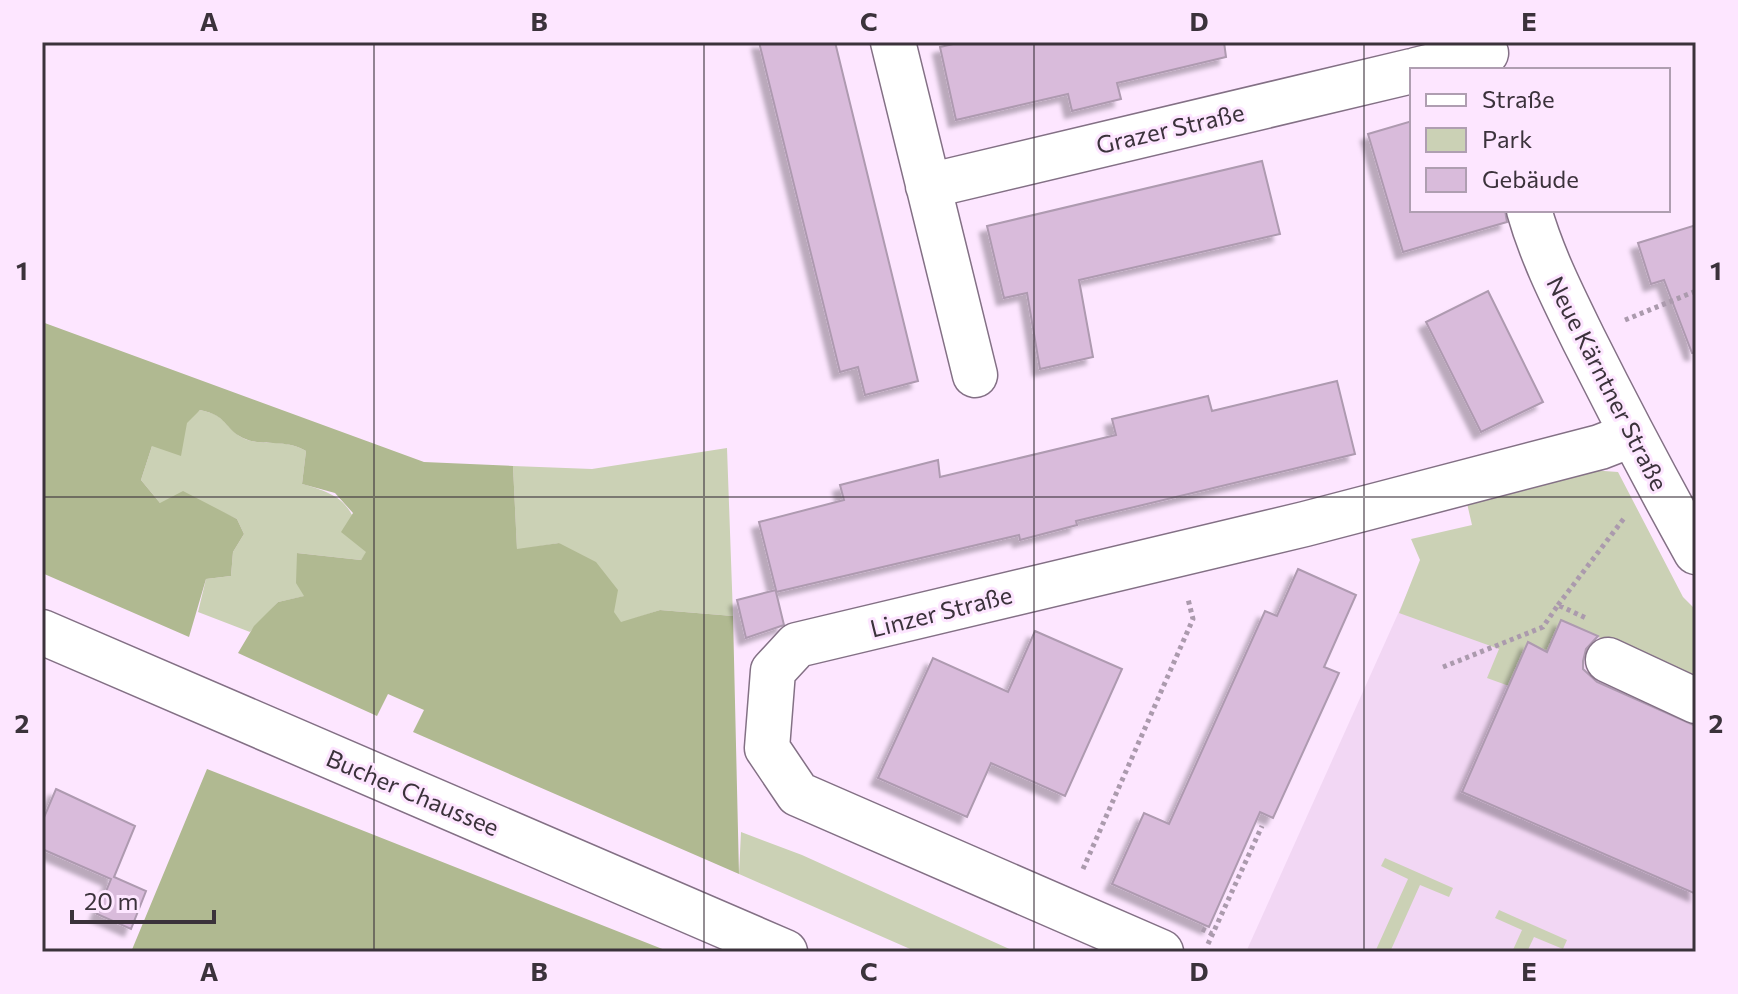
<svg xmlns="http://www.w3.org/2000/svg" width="1738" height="994" font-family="Commissioner,sans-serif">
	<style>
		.built { fill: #f2d7f4 }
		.green { fill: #cbd1b5 }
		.forest { fill: #b0b991 }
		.building { fill: #d9bbdb; stroke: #ae9ab0; stroke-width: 2; filter: url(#shadow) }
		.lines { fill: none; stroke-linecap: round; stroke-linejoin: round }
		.minor-casing { stroke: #837085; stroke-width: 47 }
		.major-casing { stroke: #837085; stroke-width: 47 }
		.path { stroke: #ab9aad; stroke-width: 5; stroke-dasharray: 4 4; stroke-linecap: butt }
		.minor { stroke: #fff; stroke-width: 44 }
		.major { stroke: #fff; stroke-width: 44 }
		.grid { fill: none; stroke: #3b323b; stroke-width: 2; stroke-opacity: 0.55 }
		.labels { text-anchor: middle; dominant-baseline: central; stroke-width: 6; stroke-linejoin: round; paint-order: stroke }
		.street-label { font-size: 24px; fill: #3b323b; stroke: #fde6ff }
		.neatline { fill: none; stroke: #3b323b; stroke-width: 3 }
		.grid-label { font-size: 26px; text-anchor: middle; font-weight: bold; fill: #3b323b }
	</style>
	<defs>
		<filter id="shadow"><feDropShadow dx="-7" dy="7" stdDeviation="2" flood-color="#0004"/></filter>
	</defs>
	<rect width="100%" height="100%" fill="#fde6ff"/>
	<path class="built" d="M1410,587L1555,606L1696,672V952H1246Z"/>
	<path class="green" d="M200,410C229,416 223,427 243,438C260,447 285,438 306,451L302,484C350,497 350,507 367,552L361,560L297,553L305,596L278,602L250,632L198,612L206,579L231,576L233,552L244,534L237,519L218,510L160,503L141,480L152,446Z
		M727,448L733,616L660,610L621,623L559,543L517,550L513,466L592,469Z
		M1577,469L1618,472L1683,597L1696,610V679L1561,621L1547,652L1528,643L1509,686L1487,678L1499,649L1399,613L1420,560L1411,539L1472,525L1466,499Z
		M741,832L802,855L1016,952H917L739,874Z
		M1385,858L1453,888L1449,897L1420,885L1390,952H1375L1408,879L1381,866Z
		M1499,910L1567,940L1563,949L1534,937L1527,952H1512L1522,930L1495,918Z"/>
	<path class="forest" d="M42,322L424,462L513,466L517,549L559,543L596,562L618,590L614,612L621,622L660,610L733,616L739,874L413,732L424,710L388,694L377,716L238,653L254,626L278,602L304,596L296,583L297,553L361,560L366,552L341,532L353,513L335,493L302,484L306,451C285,438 261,447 243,438C223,428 229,416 200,410L187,423L181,456L152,446L141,480L160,503L183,491L237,519L244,534L233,552L231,576L206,579L189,637L42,573Z
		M207,769L670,952H131Z"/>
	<path class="building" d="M759,42H835L918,381L865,395L858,367L840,372Z
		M962,42H1224L1226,57L1117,83L1121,99L1072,111L1068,94L956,120L940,47Z
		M1412,121V210H1505L1507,222L1403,252L1368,134Z
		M1262,161L1280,234L1079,280L1093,357L1040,369L1027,293L1004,298L987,226Z
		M1696,225V353H1692L1664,280L1651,284L1638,243Z
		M1488,291L1543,402L1481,432L1426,322Z
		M1337,381L1355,454L1076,521L1077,525L1020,540L1019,535L776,592L784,625L746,638L737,600L776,590L759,522L844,500L840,485L938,460L940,477L1116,435L1112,419L1208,396L1212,411Z
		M1298,569L1356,595L1324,667L1339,673L1273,818L1260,812L1209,927L1112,884L1144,813L1169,824L1265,611L1277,616Z
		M1561,620L1598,636L1586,649L1583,661V669L1597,682L1696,726V894L1462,792L1528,642L1547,652Z
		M1035,631L1122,669L1065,796L991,763L967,817L878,778L933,658L1008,692Z
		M56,789L135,826L114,877L146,891L131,929L97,914L111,879L42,849V822Z"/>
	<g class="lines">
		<defs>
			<path id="minor" d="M893,42L975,375
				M1416,70L1486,53
				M928,186L1412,71
				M1529,210C1542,256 1563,297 1584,340C1620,412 1657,482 1696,552
				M1608,660L1696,701
				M1161,952L798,794L767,748L773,671L797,645L1305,524L1600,447L1631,435"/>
			<path id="major" d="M42,632L785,952"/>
		</defs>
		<use href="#minor" class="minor-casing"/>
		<use href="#major" class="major-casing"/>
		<path class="path" d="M1625,320L1696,291
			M1558,605L1625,517
			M1443,667L1543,627L1558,605L1588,619
			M1083,869L1193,619L1188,599
			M1202,929L1212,934
			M1208,944L1262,826"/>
		<use href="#minor" class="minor"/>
		<use href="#major" class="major"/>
	</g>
	<path class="grid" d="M374,42V952M704,42V952M1034,42V952M1364,42V952M42,497H1696"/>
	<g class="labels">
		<g class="street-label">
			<text transform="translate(1170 128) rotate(-13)">Grazer Straße</text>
			<text transform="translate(1608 383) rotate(63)">Neue Kärntner Straße</text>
			<text transform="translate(941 611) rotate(-14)">Linzer Straße</text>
			<text transform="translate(413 792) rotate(23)">Bucher Chaussee</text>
		</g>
	</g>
	<rect width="1738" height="994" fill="none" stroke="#fde6ff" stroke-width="88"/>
	<rect x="1410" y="68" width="260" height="144" fill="#fde6ff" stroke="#af9eb1" stroke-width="2"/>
	<rect x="1426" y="94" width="40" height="12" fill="#ffffff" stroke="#af9eb1" stroke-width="2"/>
	<text x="1482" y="108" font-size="24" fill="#3b323b">Straße</text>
	<rect x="1426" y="128" width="40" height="24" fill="#cbd1b5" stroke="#af9eb1" stroke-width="2"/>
	<text x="1482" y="148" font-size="24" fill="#3b323b">Park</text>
	<rect x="1426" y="168" width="40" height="24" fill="#d9bbdb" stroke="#af9eb1" stroke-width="2"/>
	<text x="1482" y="188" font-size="24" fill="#3b323b">Gebäude</text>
	<path d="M72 910v12h142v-12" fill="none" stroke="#3b323b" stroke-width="4"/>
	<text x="84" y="910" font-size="24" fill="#3b323b" stroke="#fde6ff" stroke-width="6" paint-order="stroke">20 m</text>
	<rect x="44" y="44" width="1650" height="906" class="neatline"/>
	<g class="grid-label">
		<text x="209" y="31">A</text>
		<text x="539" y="31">B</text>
		<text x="869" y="31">C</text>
		<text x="1199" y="31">D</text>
		<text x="1529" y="31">E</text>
		<text x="22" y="280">1</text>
		<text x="1716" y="280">1</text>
		<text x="22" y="733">2</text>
		<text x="1716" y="733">2</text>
		<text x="209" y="981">A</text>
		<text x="539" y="981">B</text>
		<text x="869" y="981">C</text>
		<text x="1199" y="981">D</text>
		<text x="1529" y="981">E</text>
	</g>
</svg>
